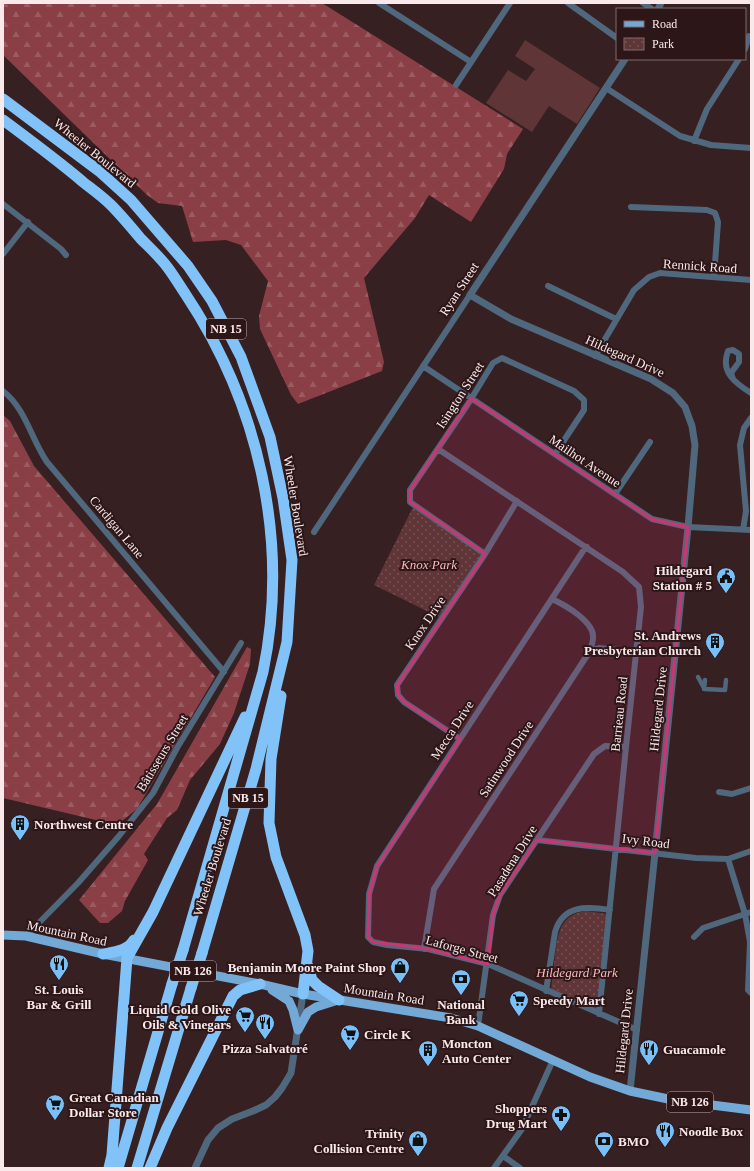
<svg xmlns="http://www.w3.org/2000/svg" width="754" height="1171" font-family="'Times New Roman',serif">
	<style>
		.green { fill: #603538 }
		.forest { fill: url(#forest-firs) }
		.park { fill: url(#park-dots) }
		.lines { fill: none; stroke-linecap: round; stroke-linejoin: round }
		.pedestrian { stroke: #4f687e; stroke-width: 4.5 }
		.minor { stroke: #4f687e; stroke-width: 6 }
		.tertiary { stroke: #4f687e; stroke-width: 7 }
		.primary { stroke: #73a9d6; stroke-width: 9 }
		.motorway { stroke: #81c3f9; stroke-width: 11 }
		.motorway-bridge { stroke: #81c3f9; stroke-width: 11 }
		.marked { fill: #ca3770; fill-opacity: 0.2; stroke: #ca3770; stroke-width: 3; stroke-linejoin: round }
		.labels { text-anchor: middle; dominant-baseline: central; stroke-width: 4; stroke-linejoin: round; paint-order: stroke }
		.shield { fill: #2c1618; stroke: #bcaaab; stroke-width: 1 }
		.shield-label { font-size: 12px; font-weight: bold; fill: #fae9ea }
		.street-label { font-size: 13px; fill: #fae9ea; stroke: #2c1618 }
		.park-label { font-size: 13px; font-style: italic; fill: #fdb8bb; stroke: #2c1618 }
		.poi-label { font-size: 13px; font-weight: bold; fill: #fae9ea; stroke: #2c1618; text-anchor: start }
	</style>
	<defs>
		<pattern id="forest-firs" width="22" height="20" patternUnits="userSpaceOnUse"><rect width="22" height="20" fill="#8a3f46"/><path d="M5 1l3.5 6h-7zM16 11l3.5 6h-7z" fill="#9b5b61"/></pattern>
		<pattern id="park-dots" width="8" height="8" patternUnits="userSpaceOnUse"><rect width="8" height="8" fill="#603538"/><path d="M2 2h.1M6 6h.1" fill="none" stroke="#785255" stroke-width="1.8" stroke-linecap="round"/></pattern>
	</defs>
	<rect width="100%" height="100%" fill="#362021"/>
	<path class="green" d="M525,40L600,88L577,124L549,106L532,132L486,103L508,70L526,81L535,69L515,56Z"/>
	<path class="forest" d="M3,3H322L523,129L507,154L504,169L471,222L429,195L415,218L364,278L384,362L382,371L298,404L291,395L260,329L259,316L268,281L241,245L226,240L193,242L182,206L158,203L147,195L3,55Z
		M3,415L10,421L34,466L215,677L137,809L117,825L3,798Z
		M247,647L251,649L250,664L234,713L220,744L190,780L177,810L167,818L144,854L148,860L125,901L122,911L108,923H100L79,900L157,804Z"/>
	<path class="park" d="M414,505L485,554L439,617L374,585Z
		M587,911L607,914L598,1011L551,990C552,978 554,967 555,955C558,933 560,914 587,911Z"/>
	<g class="lines">
		<path class="pedestrian" d="M698,677L704,688
			M705,680L704,689L725,690L726,680"/>
		<path class="minor" d="M379,3L471,62
			M568,3L617,38
			M643,3L652,9
			M745,49L749,36
			M456,85L510,3
			M606,88L680,136L711,145L751,148
			M694,141L707,109L739,59
			M3,204L61,249L66,255
			M631,207L707,210L715,213L718,222L714,277
			M3,254L28,222
			M548,286L616,319
			M595,356L634,290L649,277L660,273L751,280
			M423,366L652,519L688,527L751,530
			M733,379L731,373L739,362V354L733,350L728,351C720,372 735,383 751,393
			M3,391C26,409 31,439 47,462L224,672
			M438,449L623,572L639,587L641,607L626,747L599,1014
			M615,494L650,442
			M743,530L746,511L740,445L744,428L751,418
			M314,532L470,295
			M587,547L583,551L377,866L369,894L368,937L373,942L387,945L428,949L488,964L637,1030
			M485,554L410,502V490L468,404L493,363L502,358L574,391L584,400V410L555,454
			M590,651L599,648L636,652
			M460,739L404,702L398,695L397,685L485,554L517,501
			M719,792L732,794L751,788
			M537,840L696,858L728,859L751,851
			M728,859L745,914L750,942L748,990L751,993
			M26,936L78,883L119,836L153,793L177,748L241,643
			M694,937L703,928L751,912
			M424,949L434,889L590,651C591,647 593,642 593,638C595,622 565,605 552,599
			M546,991L555,932C563,905 586,906 610,910
			M478,1026L493,915L500,895L594,754L605,746L626,747
			M503,1156L520,1168
			M494,1168L522,1129L553,1060"/>
		<path class="tertiary" d="M658,9L661,3
			M625,59L470,295L511,319L651,379L673,393L685,407L692,426L695,445L688,527L655,853L630,1091
			M195,1168L208,1140L218,1128L232,1119L253,1111L266,1105L275,1097L282,1088L291,1073L303,994"/>
		<path class="primary" d="M3,935L26,936L103,954L260,984L303,994L451,1018L478,1026L590,1077L630,1091L673,1100L751,1110
			M272,990L289,1001L293,1010L298,1030
			M298,1030L308,1012L316,1007L335,1001"/>
		<path class="motorway" d="M3,99L99,171L131,200L188,266L212,301L241,357L270,437L283,498L292,560L287,642L256,769L202,953
			M3,120C30,140 57,160 83,182C92,189 102,196 111,205C121,215 131,227 141,239C150,248 160,257 168,268C174,276 180,286 186,295C259,405 290,541 263,672L183,950
			M281,696L271,759L269,823L276,857L305,935L308,951L303,994
			M103,954C114,952 128,951 134,940
			M308,966L312,980L318,986L339,1000
			M109,1168L112,1155L127,958L153,912L245,717
			M118,1168L172,984
			M137,1168L191,988
			M150,1168L167,1128L233,996L240,990L260,984"/>
		<path class="motorway-bridge" d="M172,984L183,950
			M191,988L202,953"/>
	</g>
	<path class="marked" d="M471,398L652,519L688,527L655,853L537,840L500,895L493,915L488,964L428,949L373,942L368,937L369,894L377,866L460,739L404,702L398,695L397,685L485,554L410,502V490Z"/>
	<defs>
		<symbol id="civic-pin" viewBox="-11 -11 22 30"><path d="M0 17L-7.5 6A9.5 9.5 0 1 1 7.5 6Z" fill="#79bff8" stroke="#2c1618"/><path d="M-.6-6.5H3V-4.5H.6V-3L4-1V1h2V6H-6V1h2V-1L-.6-3ZM-1.2 2.5V6h2.4V2.5Z" fill="#111"/></symbol>
		<symbol id="building-pin" viewBox="-11 -11 22 30"><path d="M0 17L-7.5 6A9.5 9.5 0 1 1 7.5 6Z" fill="#79bff8" stroke="#2c1618"/><path d="M-4-6H4V6H1V3H-1V6H-4ZM-2.5-4.3h1.7v1.8h-1.7ZM.8-4.3h1.7v1.8H.8ZM-2.5-1h1.7V.8h-1.7ZM.8-1h1.7V.8H.8Z" fill="#111"/></symbol>
		<symbol id="restaurant-pin" viewBox="-11 -11 22 30"><path d="M0 17L-7.5 6A9.5 9.5 0 1 1 7.5 6Z" fill="#79bff8" stroke="#2c1618"/><path d="M-5-6h1v4h1v-4h1v4h1v-4h1v5L-1.5 .5V6h-2V.5L-5-1ZM5-6V6H3V1.5H1.5Q1.5-4 5-6Z" fill="#111"/></symbol>
		<symbol id="shop-pin" viewBox="-11 -11 22 30"><path d="M0 17L-7.5 6A9.5 9.5 0 1 1 7.5 6Z" fill="#79bff8" stroke="#2c1618"/><path d="M-5-2.5h2.3a2.7 3.5 0 0 1 5.4 0H5L5.5 6h-11ZM-1.5-2.5h3a1.5 2.3 0 0 0-3 0Z" fill="#111"/></symbol>
		<symbol id="bank-pin" viewBox="-11 -11 22 30"><path d="M0 17L-7.5 6A9.5 9.5 0 1 1 7.5 6Z" fill="#79bff8" stroke="#2c1618"/><path d="M-6-4H6V4H-6ZM0-2.3a2.3 2.3 0 1 0 0 4.6a2.3 2.3 0 1 0 0-4.6Z" fill="#111"/></symbol>
		<symbol id="supermarket-pin" viewBox="-11 -11 22 30"><path d="M0 17L-7.5 6A9.5 9.5 0 1 1 7.5 6Z" fill="#79bff8" stroke="#2c1618"/><path d="M-6-5.5h2.5l.6 2H6L4.5 2H-2.5L-4.4-4H-6ZM-1.5 3.2a1.3 1.3 0 1 0 .1 0ZM3 3.2a1.3 1.3 0 1 0 .1 0Z" fill="#111"/></symbol>
		<symbol id="pharmacy-pin" viewBox="-11 -11 22 30"><path d="M0 17L-7.5 6A9.5 9.5 0 1 1 7.5 6Z" fill="#79bff8" stroke="#2c1618"/><path d="M-2-6h4v4h4v4h-4v4h-4v-4h-4v-4h4Z" fill="#111"/></symbol>
	</defs>
	<g fill-rule="evenodd">
		<use href="#civic-pin" x="715" y="566" width="22" height="30"/>
		<use href="#building-pin" x="704" y="631" width="22" height="30"/>
		<use href="#building-pin" x="9" y="813" width="22" height="30"/>
		<use href="#restaurant-pin" x="48" y="953" width="22" height="30"/>
		<use href="#shop-pin" x="389" y="956" width="22" height="30"/>
		<use href="#bank-pin" x="450" y="968" width="22" height="30"/>
		<use href="#supermarket-pin" x="508" y="989" width="22" height="30"/>
		<use href="#supermarket-pin" x="234" y="1005" width="22" height="30"/>
		<use href="#restaurant-pin" x="254" y="1012" width="22" height="30"/>
		<use href="#supermarket-pin" x="339" y="1023" width="22" height="30"/>
		<use href="#restaurant-pin" x="638" y="1038" width="22" height="30"/>
		<use href="#building-pin" x="417" y="1039" width="22" height="30"/>
		<use href="#supermarket-pin" x="44" y="1093" width="22" height="30"/>
		<use href="#pharmacy-pin" x="550" y="1104" width="22" height="30"/>
		<use href="#restaurant-pin" x="654" y="1120" width="22" height="30"/>
		<use href="#shop-pin" x="407" y="1129" width="22" height="30"/>
		<use href="#bank-pin" x="593" y="1130" width="22" height="30"/>
	</g>
	<g class="labels">
		<g class="shield">
			<rect x="206" y="319" width="40" height="20" rx="3"/>
			<rect x="228" y="788" width="40" height="20" rx="3"/>
			<rect x="170" y="961" width="46" height="20" rx="3"/>
			<rect x="667" y="1092" width="46" height="20" rx="3"/>
		</g>
		<g class="shield-label">
			<text x="226" y="329">NB 15</text>
			<text x="248" y="798">NB 15</text>
			<text x="193" y="971">NB 126</text>
			<text x="690" y="1102">NB 126</text>
		</g>
		<g class="street-label">
			<text transform="translate(95 153) rotate(39)">Wheeler Boulevard</text>
			<text transform="translate(700 266) rotate(4)">Rennick Road</text>
			<text transform="translate(459 289) rotate(-57)">Ryan Street</text>
			<text transform="translate(625 356) rotate(24)">Hildegard Drive</text>
			<text transform="translate(460 395) rotate(-57)">Isington Street</text>
			<text transform="translate(585 461) rotate(34)">Mailhot Avenue</text>
			<text transform="translate(296 506) rotate(81)">Wheeler Boulevard</text>
			<text transform="translate(117 527) rotate(50)">Cardigan Lane</text>
			<text transform="translate(425 623) rotate(-56)">Knox Drive</text>
			<text transform="translate(658 709) rotate(-84)">Hildegard Drive</text>
			<text transform="translate(619 714) rotate(-84)">Barrieau Road</text>
			<text transform="translate(452 730) rotate(-57)">Mecca Drive</text>
			<text transform="translate(162 753) rotate(-59)">Bâtisseurs Street</text>
			<text transform="translate(506 759) rotate(-57)">Satinwood Drive</text>
			<text transform="translate(646 841) rotate(7)">Ivy Road</text>
			<text transform="translate(512 861) rotate(-58)">Pasadena Drive</text>
			<text transform="translate(212 867) rotate(-73)">Wheeler Boulevard</text>
			<text transform="translate(67 933) rotate(12)">Mountain Road</text>
			<text transform="translate(462 949) rotate(15)">Laforge Street</text>
			<text transform="translate(384 994) rotate(9)">Mountain Road</text>
			<text transform="translate(624 1031) rotate(-84)">Hildegard Drive</text>
		</g>
		<g class="park-label">
			<text x="429" y="564">Knox Park</text>
			<text x="577" y="972">Hildegard Park</text>
		</g>
		<g class="poi-label">
			<text x="712" y="570" text-anchor="end">Hildegard<tspan x="712" dy="15">Station # 5</tspan></text>
			<text x="701" y="635" text-anchor="end">St. Andrews<tspan x="701" dy="15">Presbyterian Church</tspan></text>
			<text x="34" y="824">Northwest Centre</text>
			<text x="386" y="967" text-anchor="end">Benjamin Moore Paint Shop</text>
			<text x="59" y="989" text-anchor="middle">St. Louis<tspan x="59" dy="15">Bar &amp; Grill</tspan></text>
			<text x="533" y="1000">Speedy Mart</text>
			<text x="461" y="1004" text-anchor="middle">National<tspan x="461" dy="15">Bank</tspan></text>
			<text x="231" y="1009" text-anchor="end">Liquid Gold Olive<tspan x="231" dy="15">Oils &amp; Vinegars</tspan></text>
			<text x="364" y="1034">Circle K</text>
			<text x="442" y="1043">Moncton<tspan x="442" dy="15">Auto Center</tspan></text>
			<text x="265" y="1048" text-anchor="middle">Pizza Salvatoré</text>
			<text x="663" y="1049">Guacamole</text>
			<text x="69" y="1097">Great Canadian<tspan x="69" dy="15">Dollar Store</tspan></text>
			<text x="547" y="1108" text-anchor="end">Shoppers<tspan x="547" dy="15">Drug Mart</tspan></text>
			<text x="679" y="1131">Noodle Box</text>
			<text x="404" y="1133" text-anchor="end">Trinity<tspan x="404" dy="15">Collision Centre</tspan></text>
			<text x="618" y="1141">BMO</text>
		</g>
	</g>
	<rect width="754" height="1171" fill="none" stroke="#fae9ea" stroke-width="8"/>
	<rect x="616" y="8" width="130" height="52" fill="#2c1618" stroke="#7e6a6c"/>
	<rect x="624" y="21" width="20" height="6" fill="#73a9d6" stroke="#7e6a6c"/>
	<text x="652" y="28" font-size="12" fill="#fae9ea">Road</text>
	<rect x="624" y="38" width="20" height="12" fill="url(#park-dots)" stroke="#7e6a6c"/>
	<text x="652" y="48" font-size="12" fill="#fae9ea">Park</text>
</svg>
